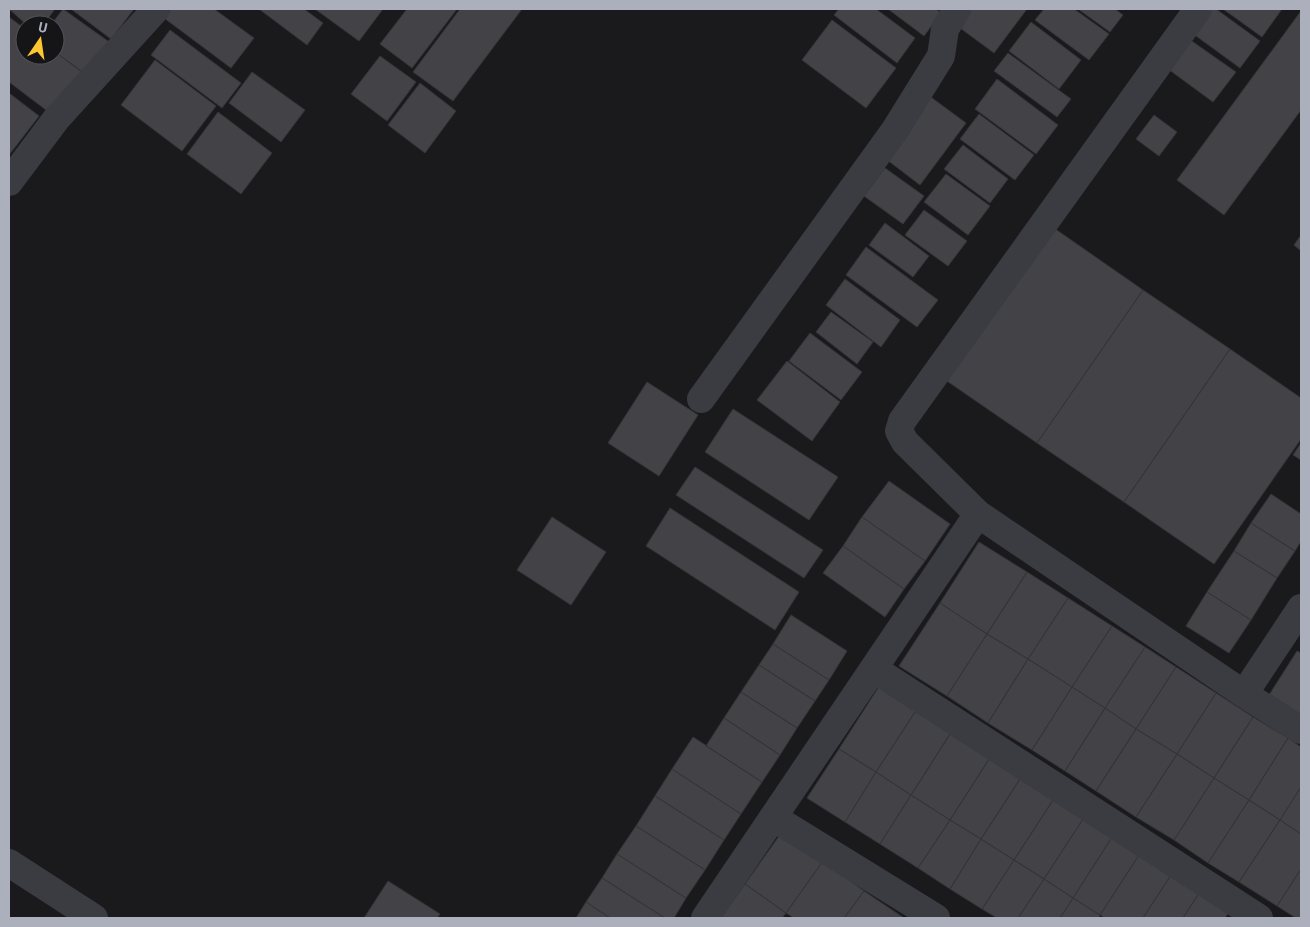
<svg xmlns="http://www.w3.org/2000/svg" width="1310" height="927" font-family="Barlow,sans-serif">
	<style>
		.building { fill: #424247; stroke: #353439 }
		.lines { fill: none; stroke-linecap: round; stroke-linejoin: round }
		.street { stroke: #3b3c42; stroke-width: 28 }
	</style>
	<rect width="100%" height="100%" fill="#1a1a1d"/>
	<path class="building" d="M9,9H55L43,25H27Z
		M63,9L112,44L87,75L55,52V25H51Z
		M71,9H134L111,39Z
		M171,9H214L254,38L231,68L164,18Z
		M259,9H304L323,23L307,45Z
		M315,9H383L359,41Z
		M407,9H457L412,68L380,44Z
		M460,9H522L453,101L413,72Z
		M839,9H876L915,38L897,63L834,15Z
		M888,9H936L941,13L924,36Z
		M962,9H1027L994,53L952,22Z
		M1044,9H1074L1109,34L1089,60L1035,20Z
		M1078,9H1115L1123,15L1110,32Z
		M1210,9H1216L1260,41L1240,68L1192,33Z
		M1223,9H1282L1262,37Z
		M1301,11V110L1224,215L1177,180Z
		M9,17L25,29V55H55V52L82,72L50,113L9,82Z
		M832,20L896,68L866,108L802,60Z
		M1031,22L1081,60L1059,89L1009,51Z
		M170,30L241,83L222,108L151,55Z
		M1186,37L1236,72L1213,102L1164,66Z
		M1008,53L1071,99L1057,117L994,71Z
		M380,56L416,82L387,121L351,94Z
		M155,60L216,106L182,151L121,105Z
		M252,72L305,110L281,142L229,103Z
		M997,79L1058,125L1036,154L975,109Z
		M420,83L456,111L425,153L388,125Z
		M9,93L39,116L9,155Z
		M928,95L966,123L920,185L882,156Z
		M218,112L272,153L241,194L187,154Z
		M979,114L1034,155L1015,180L960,139Z
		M1154,115L1177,132L1159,156L1136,139Z
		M963,145L1008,179L990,203L944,169Z
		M885,168L924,196L903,224L864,196Z
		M946,174L990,206L968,235L924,202Z
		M924,210L967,241L948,266L905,235Z
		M885,223L929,256L913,277L869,245Z
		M1051,226L1143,290L1037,443L944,379Z
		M1301,235V251L1294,245Z
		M866,247L938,300L917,327L846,275Z
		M845,279L900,320L881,347L826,305Z
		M1143,290L1230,349L1124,502L1037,443Z
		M831,312L873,342L857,364L816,332Z
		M810,333L862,372L841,400L789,361Z
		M1230,349L1301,398V439L1214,564L1124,502Z
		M787,361L840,402L812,441L757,400Z
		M647,382L698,415L659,476L608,443Z
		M733,409L838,477L809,520L705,452Z
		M1301,443V460L1293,455Z
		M695,467L823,550L804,578L676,495Z
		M889,481L950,524L925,561L862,517Z
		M1271,494L1301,514V541L1295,551L1251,523Z
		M670,508L799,592L775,630L646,546Z
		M552,517L606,552L571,605L517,570Z
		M862,517L925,561L904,589L843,546Z
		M1251,523L1295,551L1277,578L1234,551Z
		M979,542L1027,572L987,634L940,603Z
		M843,546L904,589L885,617L823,573Z
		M1234,551L1277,578L1251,620L1207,592Z
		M1027,572L1068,598L1028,659L987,634Z
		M1207,592L1251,620L1229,653L1186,626Z
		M1068,598L1112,626L1072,687L1028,659Z
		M940,603L987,634L947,696L899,666Z
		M791,615L847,651L829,680L773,644Z
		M1112,626L1145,647L1105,708L1072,687Z
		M987,634L1028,659L988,723L947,696Z
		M773,644L829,680L815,701L759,665Z
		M1145,647L1176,667L1136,729L1105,708Z
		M1297,651L1301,653V715L1269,695Z
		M1028,659L1072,687L1032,750L988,723Z
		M759,665L815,701L797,728L741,692Z
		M1176,667L1216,693L1177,754L1136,729Z
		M880,685L917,709L876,772L839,749Z
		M1072,687L1105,708L1065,771L1032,750Z
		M741,692L797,728L780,755L724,718Z
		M1216,693L1253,717L1214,778L1177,754Z
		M1105,708L1136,729L1096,791L1065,771Z
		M917,709L952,731L911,795L876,772Z
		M1253,717L1288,738L1249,800L1214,778Z
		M724,718L780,755L762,782L706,746Z
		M1136,729L1177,754L1136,817L1096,791Z
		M952,731L991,756L950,820L911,795Z
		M693,737L762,782L741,814L672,769Z
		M1288,738L1301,747V787L1280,820L1249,800Z
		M839,749L876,772L845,822L807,798Z
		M1177,754L1214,778L1174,840L1136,817Z
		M991,756L1022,776L981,839L950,820Z
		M672,769L741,814L724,840L655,796Z
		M876,772L911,795L880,844L845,822Z
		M1022,776L1055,797L1014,860L981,839Z
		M1214,778L1249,800L1208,863L1174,840Z
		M1301,787V834L1280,820Z
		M911,795L950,820L918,868L880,844Z
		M655,796L724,840L705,870L636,826Z
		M1055,797L1085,816L1044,879L1014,860Z
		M1249,800L1280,820L1239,882L1208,863Z
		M1085,816L1114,834L1073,898L1044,879Z
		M950,820L981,839L950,889L918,868Z
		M1280,820L1301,834V869L1277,906L1239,882Z
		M636,826L705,870L686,898L617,854Z
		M782,832L823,861L786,913L745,884Z
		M1114,834L1141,852L1100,915L1073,898Z
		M981,839L1014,860L982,909L950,889Z
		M1141,852L1173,872L1143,918H1105L1100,915Z
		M617,854L686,898L674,918H665L602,878Z
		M1014,860L1044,879L1018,918H997L982,909Z
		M823,861L864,891L844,918H794L786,913Z
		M1301,869V918H1296L1277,906Z
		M1173,872L1201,890L1183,918H1143Z
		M602,878L665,918H610L586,902Z
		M1044,879L1073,898L1060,918H1018Z
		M388,881L440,914L437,918H364Z
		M745,884L786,913L782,918H721Z
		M1201,890L1231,909L1225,918H1183Z
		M864,891L904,918H844Z
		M1073,898L1100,915L1099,918H1060Z
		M586,902L610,918H576Z"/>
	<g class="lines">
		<path class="street" d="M9,182L57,118L156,9
			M701,399L895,130L941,56L945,29L957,9
			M978,514L905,442L899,431L902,421L1198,9
			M874,669L1259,918
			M1244,694L1301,608
			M774,818L936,918
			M9,863L94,918
			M705,918L978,514L1244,694L1301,730"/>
	</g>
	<rect width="1310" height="927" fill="none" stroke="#acb0bd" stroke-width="20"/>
	<g transform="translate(40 40) rotate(13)"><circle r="24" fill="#151518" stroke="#51535a"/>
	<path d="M0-4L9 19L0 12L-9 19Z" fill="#fec731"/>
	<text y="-8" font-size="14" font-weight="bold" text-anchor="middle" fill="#acb0bd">U</text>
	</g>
</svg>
